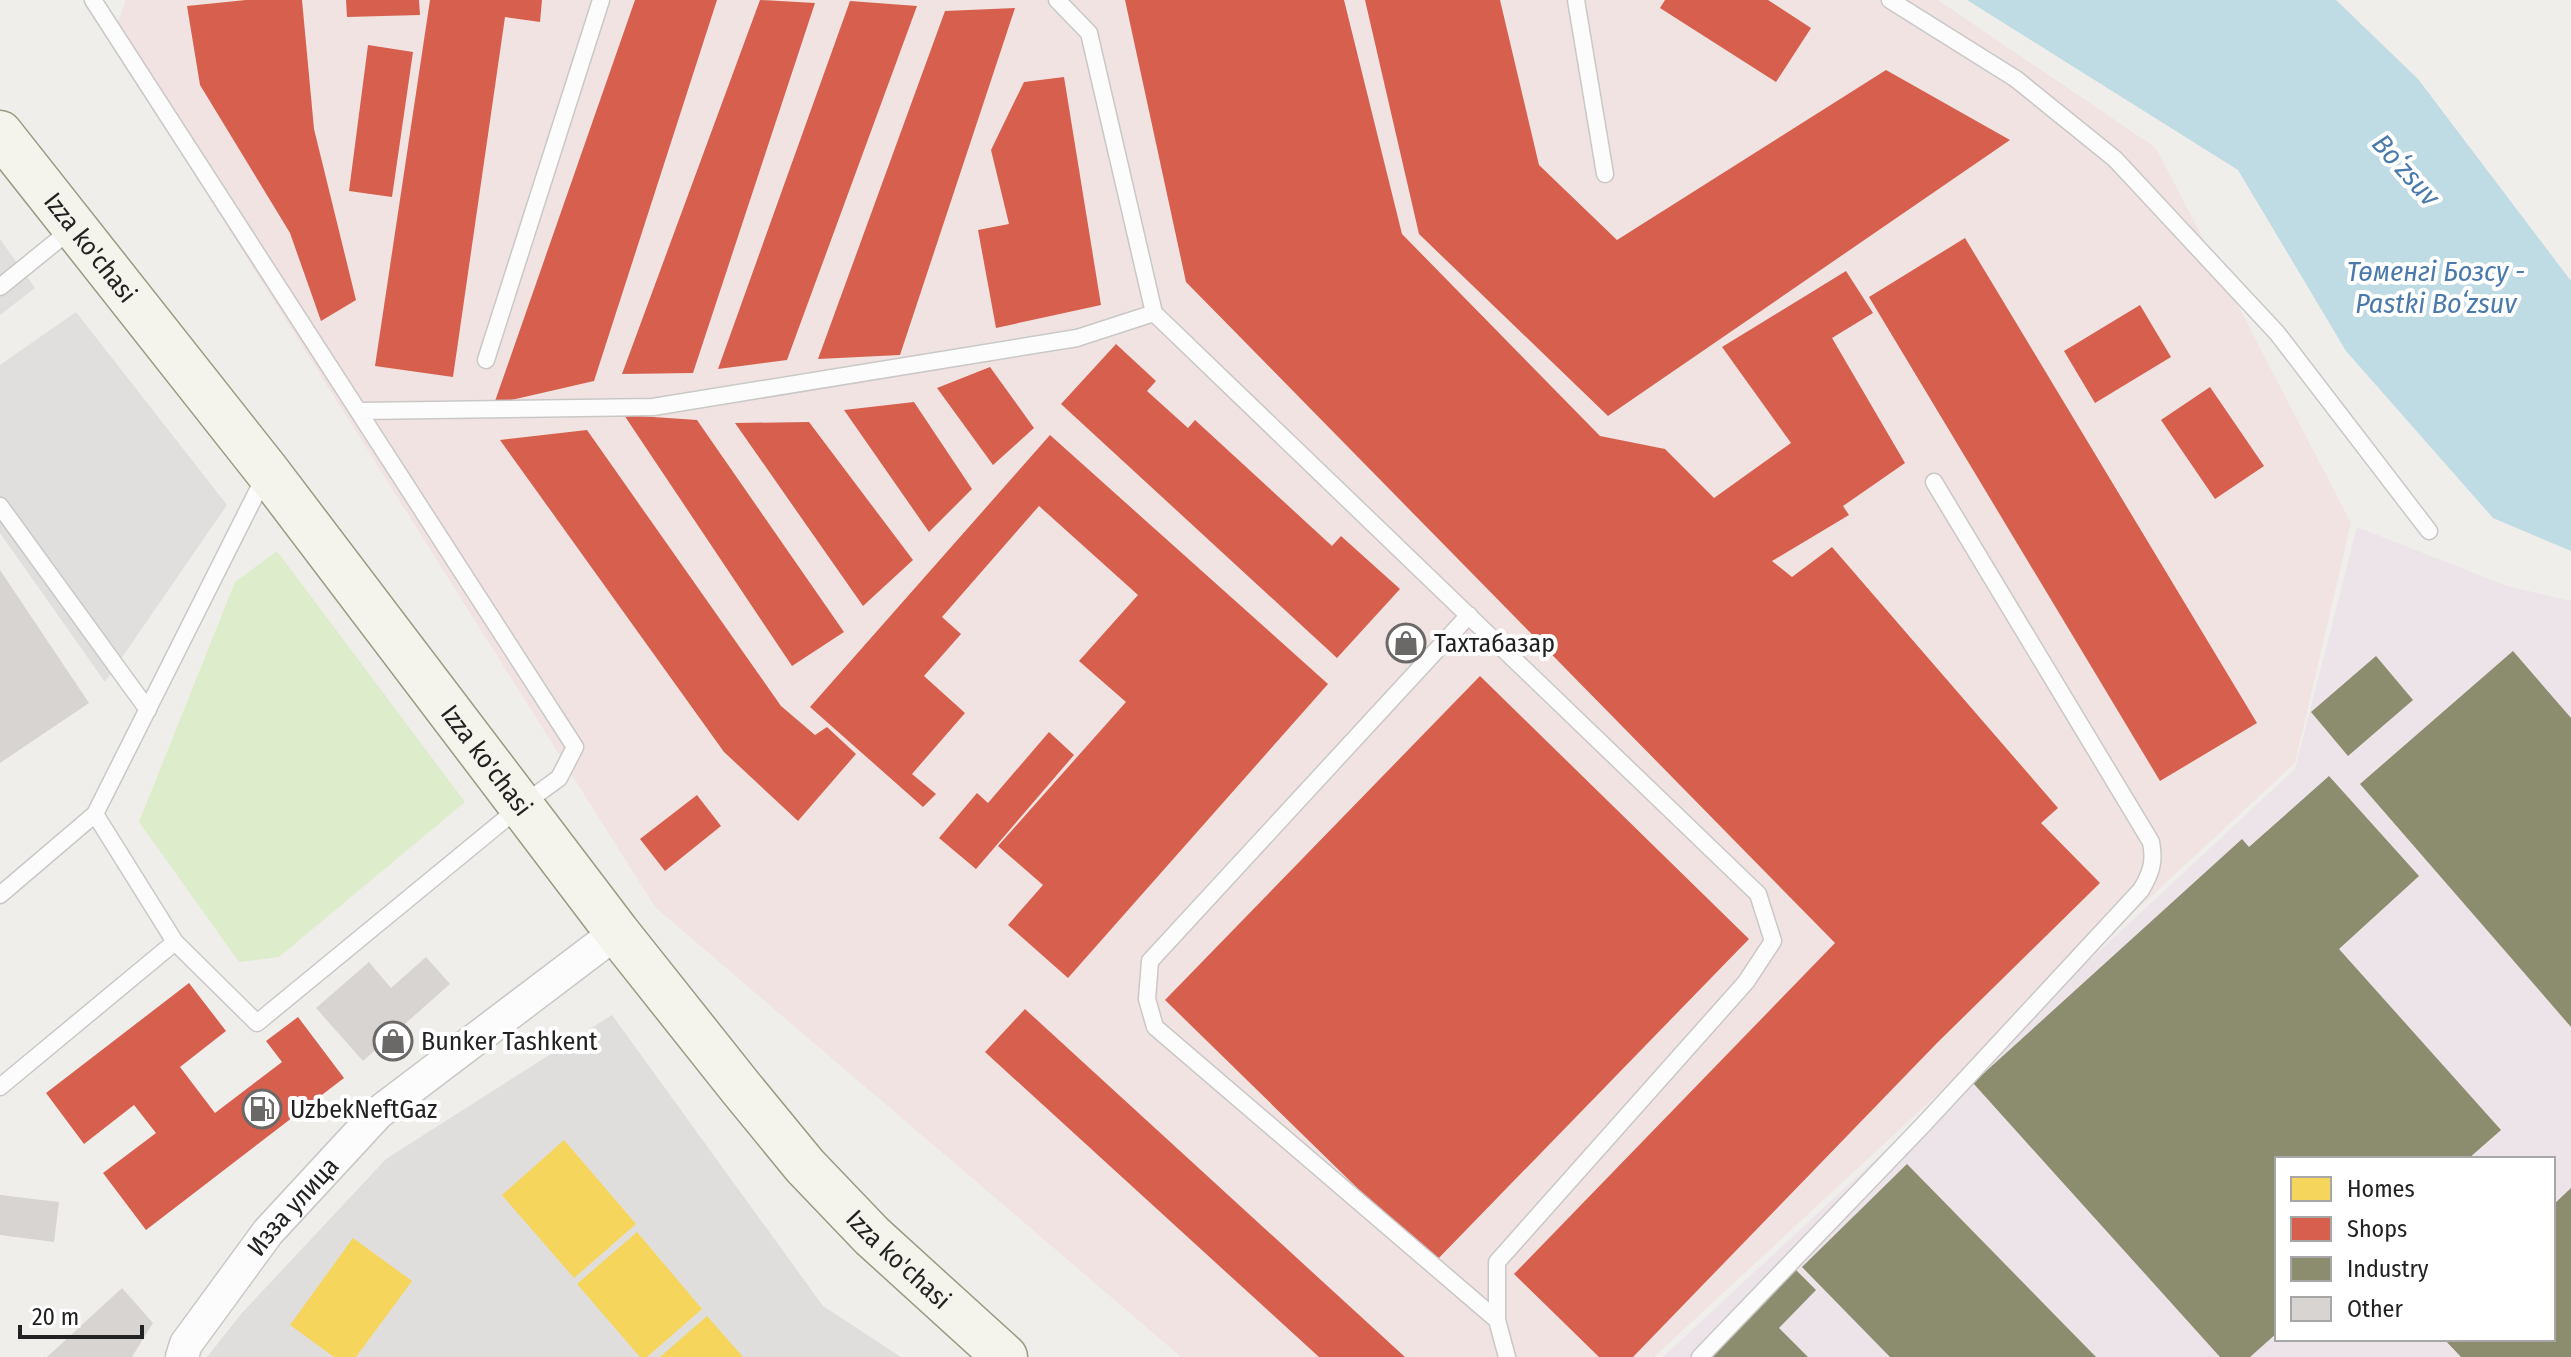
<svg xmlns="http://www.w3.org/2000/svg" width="2571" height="1357" font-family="'Fira Sans Condensed',sans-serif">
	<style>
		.residential { fill: #dfdedc }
		.commercial { fill: #f1e3e1 }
		.industrial { fill: #ede4e9; fill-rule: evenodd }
		.grass { fill: #ddeccb }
		.parking { fill: #e0dfde }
		.water { fill: #bfdbe3 }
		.homes { fill: #f6d55c }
		.shops { fill: #d6604d }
		.industry { fill: #8c8c6e }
		.building { fill: #d7d4d2 }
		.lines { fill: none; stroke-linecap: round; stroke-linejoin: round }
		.service-casing { stroke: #c9c8c7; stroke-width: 19 }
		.minor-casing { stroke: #c9c8c7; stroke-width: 35 }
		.secondary-casing { stroke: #999a82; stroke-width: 47 }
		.service { stroke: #fdfcfc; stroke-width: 16 }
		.minor { stroke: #fdfcfc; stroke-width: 32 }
		.secondary { stroke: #f4f4ed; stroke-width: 44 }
		.labels { text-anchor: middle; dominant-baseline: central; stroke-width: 8; stroke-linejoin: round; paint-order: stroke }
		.street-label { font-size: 26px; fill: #222; stroke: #fff }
		.poi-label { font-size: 26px; fill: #222; stroke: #fff; text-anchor: start }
		.water-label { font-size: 28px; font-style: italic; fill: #4a7aab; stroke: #fff }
	</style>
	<rect width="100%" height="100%" fill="#f0eeeb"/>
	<path class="residential" d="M612,1015L823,1306L901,1357H207L241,1314L386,1159Z"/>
	<path class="commercial" d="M126,0H1938L2156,148L2351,523L2295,763L1654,1357H1181L655,907L111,42Z"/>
	<path class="industrial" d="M2357,527L2507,586L2571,601V1357H1663L2295,769ZM2277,1159H2553V1339H2277Z"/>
	<path class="grass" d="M277,551L465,802L279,957L239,962L139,822L235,582Z"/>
	<path class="parking" d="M0,239L35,288L0,315Z
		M76,312L227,505L105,682L0,533V365Z"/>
	<path class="water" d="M1967,0H2336L2418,79L2571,281V551L2493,518L2346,351L2238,170Z"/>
	<path class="homes" d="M564,1140L636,1224L574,1278L502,1195Z
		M637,1232L702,1309L647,1357H640L577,1284Z
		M353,1238L412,1281L356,1357H334L290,1325Z
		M707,1316L743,1357H660Z"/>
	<path class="shops" d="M246,0H302L314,129L356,300L321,321L290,233L200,85L187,6Z
		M346,0H419L420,15L347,17Z
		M430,0H542L540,22L505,17L453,377L375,366Z
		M635,0H717L594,381L494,404Z
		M760,0L815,3L693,373L622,374Z
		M1125,0H1344L1402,234L1600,436L1665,449L1714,498L1791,443L1722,347L1846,271L1873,313L1832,338L1905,463L1843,506L1849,515L1772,561L1792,577L1832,547L2058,808L2041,823L2100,883L1937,1043L1633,1357H1599L1514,1274L1835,943L1186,282Z
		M1365,0H1500L1539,165L1617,240L1886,70L2010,140L1608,416L1419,234Z
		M1665,0H1768L1811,28L1776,82L1660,8Z
		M850,1L917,6L787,360L718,369Z
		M1015,8L900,355L818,359L945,11Z
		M368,45L413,52L392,197L349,191Z
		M1064,77L1101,305L996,328L978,230L1009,224L991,150L1024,82Z
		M1965,238L2257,723L2160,781L1869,297Z
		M2140,305L2171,357L2095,403L2064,351Z
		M1116,344L1156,381L1147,391L1188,428L1195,420L1332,546L1341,536L1400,589L1337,658L1061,404Z
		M990,367L1034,428L993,465L937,388Z
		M2210,387L2264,466L2215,499L2161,420Z
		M914,402L972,489L929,532L844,410Z
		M624,415L697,420L844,632L792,666Z
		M809,422L913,560L863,606L735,423Z
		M587,430L781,706L815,735L827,727L856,754L798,821L724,752L500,440Z
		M1050,435L1328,684L1068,978L1008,925L1043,885L998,846L1126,702L1079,661L1138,595L1039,506L942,617L961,634L924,676L965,713L912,774L936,794L923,807L810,707Z
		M1480,676L1749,939L1434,1263L1165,1000Z
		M1049,732L1074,755L976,869L939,838L977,793L988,803Z
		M697,795L721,826L665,871L640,839Z
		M189,983L226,1031L180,1067L215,1113L282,1062L266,1041L298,1017L344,1078L146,1230L103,1173L156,1133L134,1105L84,1144L46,1093Z
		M1025,1009L1405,1357H1319L985,1052Z"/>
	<path class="industry" d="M2513,651L2571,718V1027L2360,784Z
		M2376,656L2413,700L2348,756L2311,712Z
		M2329,776L2419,876L2339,949L2501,1130L2468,1159H2277V1333L2250,1357H2220L1973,1083L2242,839L2249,847Z
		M1907,1164L2096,1357H1890L1802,1267Z
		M2571,1188V1357H2461L2444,1339H2553V1205Z
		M1793,1267L1816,1290L1779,1328L1808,1357H1703Z"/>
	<path class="building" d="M0,570L89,703L0,763Z
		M426,957L450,984L363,1061L316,1008L369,962L391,988Z
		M0,1195L59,1202L54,1242L0,1235Z
		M122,1288L153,1323L132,1357H47Z"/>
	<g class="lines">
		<defs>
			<path id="service" d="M93,0L575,747L559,778L521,806L257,1023L175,942L95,814L265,476
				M1057,0L1089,33L1154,313L1758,894L1773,941L1746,982L1497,1262V1320L1507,1357
				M1576,0L1605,174
				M1890,0L2016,79L2115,159L2277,333L2429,531
				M0,287L73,228
				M486,360L601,0
				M359,411L653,407L1077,338L1154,313
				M0,506L148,710
				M1469,615L1150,961L1147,999L1155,1027L1497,1320
				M0,895L95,814
				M0,1087L175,942
				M1700,1357L1923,1125L2141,890C2151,873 2155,862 2151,842L1934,482"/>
			<g id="minor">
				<path id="s1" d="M182,1357L186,1344L268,1232L378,1113L617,932"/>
			</g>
			<g id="secondary">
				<path id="s2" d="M0,133L267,471L617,932L741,1088L805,1166L872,1236L1005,1357"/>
			</g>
		</defs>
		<use href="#service" class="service-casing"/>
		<use href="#minor" class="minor-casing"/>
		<use href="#secondary" class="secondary-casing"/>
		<use href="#service" class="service"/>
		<use href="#minor" class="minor"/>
		<use href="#secondary" class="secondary"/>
	</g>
	<defs>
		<symbol id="shop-ring" viewBox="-11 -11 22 22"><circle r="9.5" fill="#fff" stroke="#6a6968" stroke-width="1.5"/><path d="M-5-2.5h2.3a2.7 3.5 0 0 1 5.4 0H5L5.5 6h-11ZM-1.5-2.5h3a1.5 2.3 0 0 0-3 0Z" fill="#6a6968"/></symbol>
		<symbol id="fuel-ring" viewBox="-11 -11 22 22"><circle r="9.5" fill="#fff" stroke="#6a6968" stroke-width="1.5"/><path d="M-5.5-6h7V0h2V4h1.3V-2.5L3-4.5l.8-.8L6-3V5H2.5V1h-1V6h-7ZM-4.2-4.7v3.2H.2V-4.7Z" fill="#6a6968"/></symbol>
	</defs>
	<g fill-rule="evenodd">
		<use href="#shop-ring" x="1384" y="621" width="44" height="44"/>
		<use href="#shop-ring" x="371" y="1019" width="44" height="44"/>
		<use href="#fuel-ring" x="240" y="1087" width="44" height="44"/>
	</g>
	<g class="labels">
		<g class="street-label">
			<text stroke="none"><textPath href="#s2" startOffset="146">Izza ko'chasi</textPath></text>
			<text stroke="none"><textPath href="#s2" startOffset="794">Izza ko'chasi</textPath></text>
			<text stroke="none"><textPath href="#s1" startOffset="188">Изза улица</textPath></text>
			<text stroke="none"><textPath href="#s2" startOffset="1442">Izza ko'chasi</textPath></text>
		</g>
		<g class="poi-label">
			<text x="1434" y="643">Тахтабазар</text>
			<text x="421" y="1041">Bunker Tashkent</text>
			<text x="290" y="1109">UzbekNeftGaz</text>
		</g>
		<g class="water-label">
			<text transform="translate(2406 170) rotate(48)">Boʻzsuv</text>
			<text x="2436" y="271">Төменгі Бозсу -<tspan x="2436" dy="32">Pastki Boʻzsuv</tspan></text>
		</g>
	</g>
	<rect x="2275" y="1157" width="280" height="184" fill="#ffffff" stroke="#a7a7a7" stroke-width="2"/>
	<rect x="2291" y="1177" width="40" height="24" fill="#f6d55c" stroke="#a7a7a7" stroke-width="2"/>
	<text x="2347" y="1197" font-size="24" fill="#222222">Homes</text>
	<rect x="2291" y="1217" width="40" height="24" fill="#d6604d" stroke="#a7a7a7" stroke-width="2"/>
	<text x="2347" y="1237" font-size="24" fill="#222222">Shops</text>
	<rect x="2291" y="1257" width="40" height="24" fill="#8c8c6e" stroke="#a7a7a7" stroke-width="2"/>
	<text x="2347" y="1277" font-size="24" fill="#222222">Industry</text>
	<rect x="2291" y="1297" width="40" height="24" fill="#d7d4d2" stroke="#a7a7a7" stroke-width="2"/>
	<text x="2347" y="1317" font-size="24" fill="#222222">Other</text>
	<path d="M20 1325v12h122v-12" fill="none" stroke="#222222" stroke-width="4"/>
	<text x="32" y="1325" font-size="24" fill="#222222" stroke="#ffffff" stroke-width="6" paint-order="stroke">20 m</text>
</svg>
